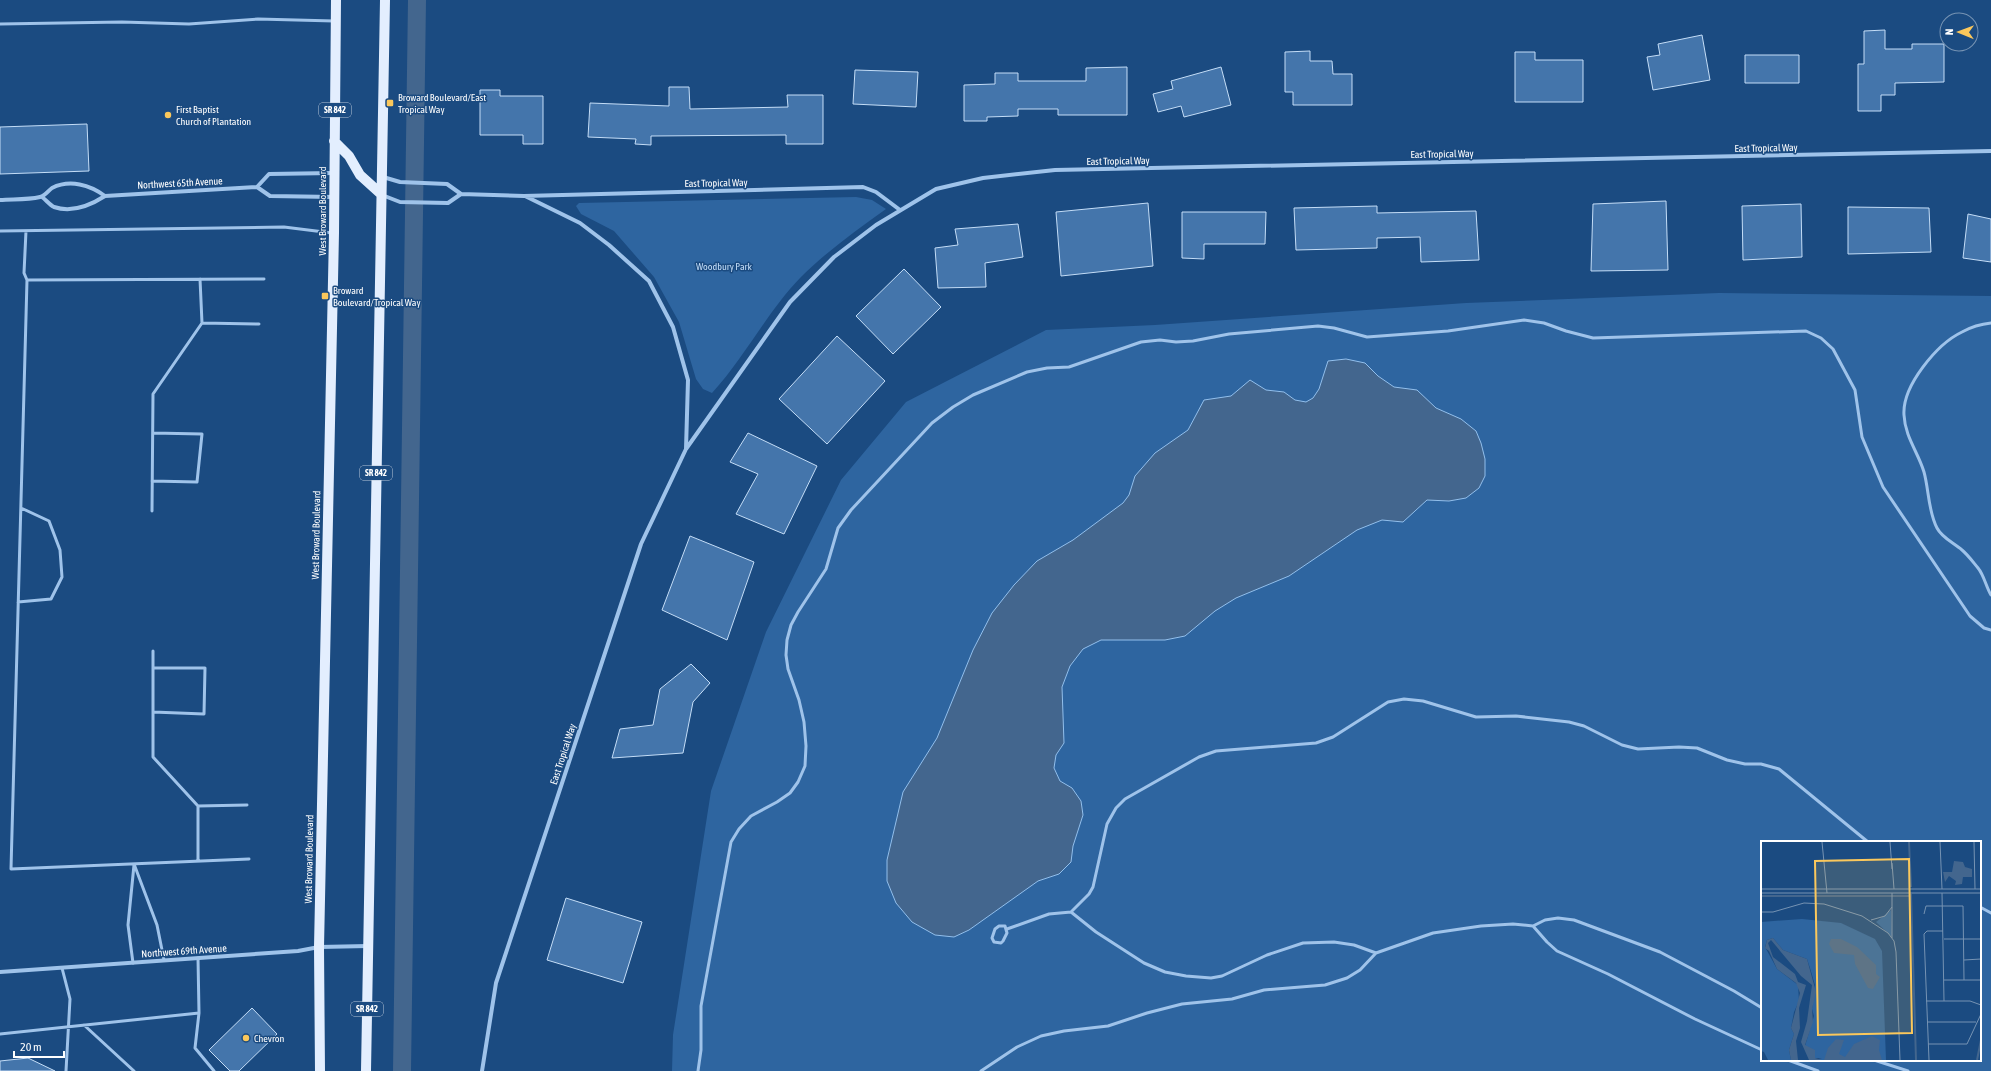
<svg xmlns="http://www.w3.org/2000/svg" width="1991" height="1071" font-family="'Asap Condensed',sans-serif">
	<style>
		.green { fill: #2e65a0; fill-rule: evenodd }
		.water { fill: #43668e; stroke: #92bfec }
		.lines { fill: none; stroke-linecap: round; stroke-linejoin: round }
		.canal { stroke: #43668e; stroke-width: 18 }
		.building { fill: #4475ab; stroke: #c4ddf7 }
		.service { stroke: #9fc3ea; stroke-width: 3 }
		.minor { stroke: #9fc3ea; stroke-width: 4 }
		.primary { stroke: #e3eefe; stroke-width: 10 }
		.poi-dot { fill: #fbc85c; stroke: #1b4b81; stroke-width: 1.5 }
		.labels { text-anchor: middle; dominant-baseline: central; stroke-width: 3; stroke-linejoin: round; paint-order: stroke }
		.shield { fill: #1b4b81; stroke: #bbc9d9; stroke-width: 1 }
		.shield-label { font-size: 9px; font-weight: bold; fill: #fff }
		.poi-label { font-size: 10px; fill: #fff; stroke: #1b4b81; text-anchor: start }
		.street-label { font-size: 10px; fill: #fff; stroke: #1b4b81 }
		.park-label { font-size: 10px; fill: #c4ddf7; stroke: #1b4b81 }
		.inset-river { fill: none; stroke: #43668e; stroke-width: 2 }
		.inset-road { fill: none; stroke: #7693b3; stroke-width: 1 }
		.view { fill: #fbc85c; fill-opacity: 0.15; stroke: #fbc85c; stroke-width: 2 }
		.inset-edge { fill: none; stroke: #fff; stroke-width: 2 }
	</style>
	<rect width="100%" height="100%" fill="#1b4b81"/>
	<path class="green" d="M856,197L872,200L886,209C857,230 827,251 801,277C767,312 745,357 712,393L703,389L696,379L679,322L654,277L614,231L581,214L576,206L579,203Z
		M1719,293L1991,296V1071H672L673,1035L711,791L766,632L841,480L906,402L1046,330L1155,325L1466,303ZM1762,842H1980V1060H1762Z"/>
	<path class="water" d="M1346,359L1365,363L1378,376L1394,387L1417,390L1436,408L1461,419L1476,431L1481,443L1485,459V476L1479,488L1466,498L1449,501L1427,500L1403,522L1382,520L1357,530L1289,576L1236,598L1215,611L1185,636L1165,640H1101L1083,649L1070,666L1062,687L1064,743L1056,755L1054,768L1060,781L1072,788L1081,801L1083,815L1073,846L1071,862L1059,874L1038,881L969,930L954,937L935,935L912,922L896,903L887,881V860L903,792L937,738L973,650L992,613L1014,585L1037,561L1073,540L1123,503L1129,495L1135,476L1155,453L1188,430L1204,400L1231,396L1250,380L1266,390L1284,392L1295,400L1306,402L1313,398L1319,389L1328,361Z"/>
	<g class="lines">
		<path class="canal" d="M402,1071L417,0"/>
	</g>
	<path class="building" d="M1885,30V49H1912V44H1944V82L1895,83V95H1881V111H1858V64H1864V31Z
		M1702,35L1710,80L1653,90L1647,57L1660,55L1658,44Z
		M1310,51V61H1332L1333,74H1352V105H1293V92H1285V52Z
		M1515,52H1535V60H1583V102H1515Z
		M1745,55H1799V83H1745Z
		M1127,67V115H1058V109H1018V116L987,117V121H964V85L995,84V73H1018V81H1086V68Z
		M1221,67L1231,105L1184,117L1181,106L1158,112L1153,94L1173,89L1171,81Z
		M855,70L918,72L916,107L853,104Z
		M669,87H689L690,109L788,107L787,95H823V144H786V135L651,136V145L635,144L636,139L588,137L590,103L669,106Z
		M480,90H500V96H543V144H523V135H480Z
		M87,124L89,171L0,174V127Z
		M1666,201L1668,270L1591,271L1593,204Z
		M1148,203L1153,266L1061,276L1056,212Z
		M1801,204L1802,257L1743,260L1742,206Z
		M1377,206V213L1476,211L1479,260L1421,262L1420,237L1377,238V248L1296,250L1294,208Z
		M1848,207L1929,208L1931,252L1848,254Z
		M1182,212H1266L1265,244H1204V259L1182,258Z
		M1968,214L1991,219V262L1963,258Z
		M1018,224L1023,257L985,263L986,287L938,288L935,248L958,245L955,229Z
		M904,269L941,307L893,354L856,316Z
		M837,336L885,381L827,444L779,399Z
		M748,433L817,466L784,534L736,514L758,474L730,462Z
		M690,536L754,562L727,640L662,610Z
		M691,664L710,683L693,702L683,753L612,758L620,729L653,725L660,689Z
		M566,898L642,922L623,983L547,960Z
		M252,1008L277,1034L239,1071H230L209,1050Z
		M28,1058L55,1071H0V1061Z"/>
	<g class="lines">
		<path class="service" d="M0,24L122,22L189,24L258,19L334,21
			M0,231L284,227L332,233
			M26,231L24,273L27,280
			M200,279L202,323L259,324
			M1991,323C1981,324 1971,327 1962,332C1937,344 1902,386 1904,415C1905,437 1918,452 1924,472C1929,490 1928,511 1937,528C1942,538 1954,543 1962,550C1968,555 1973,562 1978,568C1984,575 1986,587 1991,595
			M152,481L197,482L202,434L153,433
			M152,511L153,394L202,323
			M18,602L51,599L62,577L60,550L49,521L21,508
			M153,651V757L198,806V861
			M153,668H205L204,714L153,712
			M198,806L247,805
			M249,859L11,869L27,280L264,279
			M134,864L157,925L164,960
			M1980,907L1991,913
			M1071,912L1096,932L1144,963L1165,972L1186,976L1211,978L1222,976L1267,955L1303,943L1334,942L1354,945L1376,953L1433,933L1481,926L1513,924L1533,926L1545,920L1558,918L1574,920L1660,952L1734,991L1762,1008
			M999,926H1005L1007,933L1003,941L1001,943L994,942L992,938L995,929Z
			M1533,926L1547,942L1557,951L1608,974L1695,1019L1762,1050
			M1007,929L1049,914L1071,912L1089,894L1093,887L1107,824L1116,808L1125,799L1199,757L1216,751L1316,743L1333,737L1388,702L1404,699L1423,701L1476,717L1516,716L1569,722L1584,726L1622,745L1638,749L1679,747L1697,748L1727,760L1745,764H1761L1779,769L1868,842
			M133,963L128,925L134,865
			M62,968L70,999L66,1071
			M199,1013L195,1048L214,1071
			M84,1025L134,1071
			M0,1034L199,1013L198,958
			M1788,1060L1818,1071
			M1874,1060L1908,1071
			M698,1071L701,1050V1006L731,842L739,829L751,816L777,802L790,793L798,782L805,766L806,746L804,722L799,700L788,669L786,655L787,640L791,625L798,612L826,569L838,528L851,510L932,423L953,407L973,395L1027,372L1047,368L1069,367L1141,342L1160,340L1176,342L1193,341L1229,334L1318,326L1334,328L1367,337L1448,331L1524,320L1544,323L1566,331L1593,338L1806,331L1821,338L1833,349L1855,390L1862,437L1883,487L1970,616L1984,628L1991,630
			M981,1071L1017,1047L1041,1036L1064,1031L1108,1026L1147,1013L1182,1004L1232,999L1264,990L1325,985L1347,978L1360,970L1376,953"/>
		<path class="minor" d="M383,177L400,182L447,184L461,194
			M257,187L269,174L333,173
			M382,195L400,202L448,203L461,194L524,196L863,187L876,192L900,210
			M525,196L580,223L609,245L649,281L673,327L688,380L686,449
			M42,197C46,200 50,205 54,207C72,213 91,205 105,196L257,187L270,196L334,197
			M0,200C13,199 27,200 40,197C45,196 48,191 52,188C70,179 90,185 105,196
			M0,972L298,951L319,947L368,946
			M482,1071L496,983L641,544L686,449L790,302L834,257L876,225L936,189L983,178L1055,170L1991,151"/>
		<path class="primary" d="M334,141L349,156L360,175L381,194
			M320,1071L319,947L334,233L336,0
			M366,1071L385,0"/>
	</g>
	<g class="poi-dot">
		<rect x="386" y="99" width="8" height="8" rx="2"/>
		<circle cx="168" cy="115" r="4"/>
		<rect x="321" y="292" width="8" height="8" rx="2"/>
		<circle cx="246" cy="1038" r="4"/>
	</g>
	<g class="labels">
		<g class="shield">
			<rect x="319" y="103" width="32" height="14" rx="3"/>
			<rect x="360" y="466" width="32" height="14" rx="3"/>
			<rect x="351" y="1002" width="32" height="14" rx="3"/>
		</g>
		<g class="shield-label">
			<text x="335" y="110">SR 842</text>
			<text x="376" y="473">SR 842</text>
			<text x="367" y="1009">SR 842</text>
		</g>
		<g class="poi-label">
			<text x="398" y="97">Broward Boulevard/East<tspan x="398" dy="12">Tropical Way</tspan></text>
			<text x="176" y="109">First Baptist<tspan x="176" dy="12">Church of Plantation</tspan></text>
			<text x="333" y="290">Broward<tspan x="333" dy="12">Boulevard/Tropical Way</tspan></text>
			<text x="254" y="1038">Chevron</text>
		</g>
		<g class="street-label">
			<text transform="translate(1766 148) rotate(-1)">East Tropical Way</text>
			<text transform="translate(1442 154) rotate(-1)">East Tropical Way</text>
			<text transform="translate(1118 161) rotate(-1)">East Tropical Way</text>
			<text transform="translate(180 183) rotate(-3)">Northwest 65th Avenue</text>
			<text transform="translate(716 183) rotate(-1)">East Tropical Way</text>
			<text transform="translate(322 211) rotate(-90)">West Broward Boulevard</text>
			<text transform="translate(316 535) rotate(-89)">West Broward Boulevard</text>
			<text transform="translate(563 754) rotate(-72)">East Tropical Way</text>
			<text transform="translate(309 859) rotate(-89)">West Broward Boulevard</text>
			<text transform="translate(184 951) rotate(-4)">Northwest 69th Avenue</text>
		</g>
		<g class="park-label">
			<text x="724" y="266">Woodbury Park</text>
		</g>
	</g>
	<g transform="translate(1761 841)">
		<rect width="220" height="220" fill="#1b4b81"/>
		<path d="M130,69L131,96L115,81ZM41,78L80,82L114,98L121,110L125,219H53L61,217H54V210L44,205L53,175L51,168L54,144L49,127L46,118L22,109L12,97L6,99L4,106L16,128L37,144L38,160L33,171L30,187L33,193L28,209L30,219H7L3,211L0,210V81Z" fill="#2e65a0"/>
		<path d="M193,20L202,21L204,26L211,28V36H202L201,43L194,44L195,40L188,35L184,41L182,31H191ZM12,97L22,109L46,118L55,151L51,168L52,181L44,204L54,209V217L61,219H48L40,201L46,180L51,144L40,135L10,99L7,102L12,116L34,133L37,141L45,144L38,167L39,187L35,200L37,219H30L28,209L33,193L30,187L39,152L35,142L16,128L8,110L4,107L6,99ZM70,98H80L96,106L115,124V133L119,136L112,148L107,147L94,123L93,114L73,112L68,103ZM111,195L119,199L118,209L121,219H63L67,207L75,198L83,199L78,213L84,216L93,203Z" fill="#43668e"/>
		<path class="inset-river" d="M148,1L150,46M150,53L155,219M0,55H150M216,219L220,199"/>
		<path class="inset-road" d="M61,1L66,52M129,1L131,28M179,1L181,48M213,1L214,48M131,22L133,48M0,48H220M0,52H220M181,52L183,160M0,71H12L43,62L63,63L101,75L127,92L133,100L135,111L139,219M163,73L165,65H202L203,139M110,79L124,75L131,66M131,97V52M183,98H220M203,119L220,118M183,139H220M165,160H209L220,164M166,181H215M167,203H206L220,173M168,219L163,93L166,90H182"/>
		<path class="view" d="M148,18L151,192L57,194L54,20Z"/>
		<rect width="220" height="220" class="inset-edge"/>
	</g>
	<g transform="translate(1959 32) rotate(271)"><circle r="19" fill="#1b4b81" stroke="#7693b3"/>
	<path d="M0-3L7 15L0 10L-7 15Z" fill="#fbc85c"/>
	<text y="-6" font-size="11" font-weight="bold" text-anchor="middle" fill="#ffffff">N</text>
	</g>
	<path d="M14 1051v6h50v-6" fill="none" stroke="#ffffff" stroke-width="2"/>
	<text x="20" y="1051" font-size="12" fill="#ffffff" stroke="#1b4b81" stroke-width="3" paint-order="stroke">20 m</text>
</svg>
